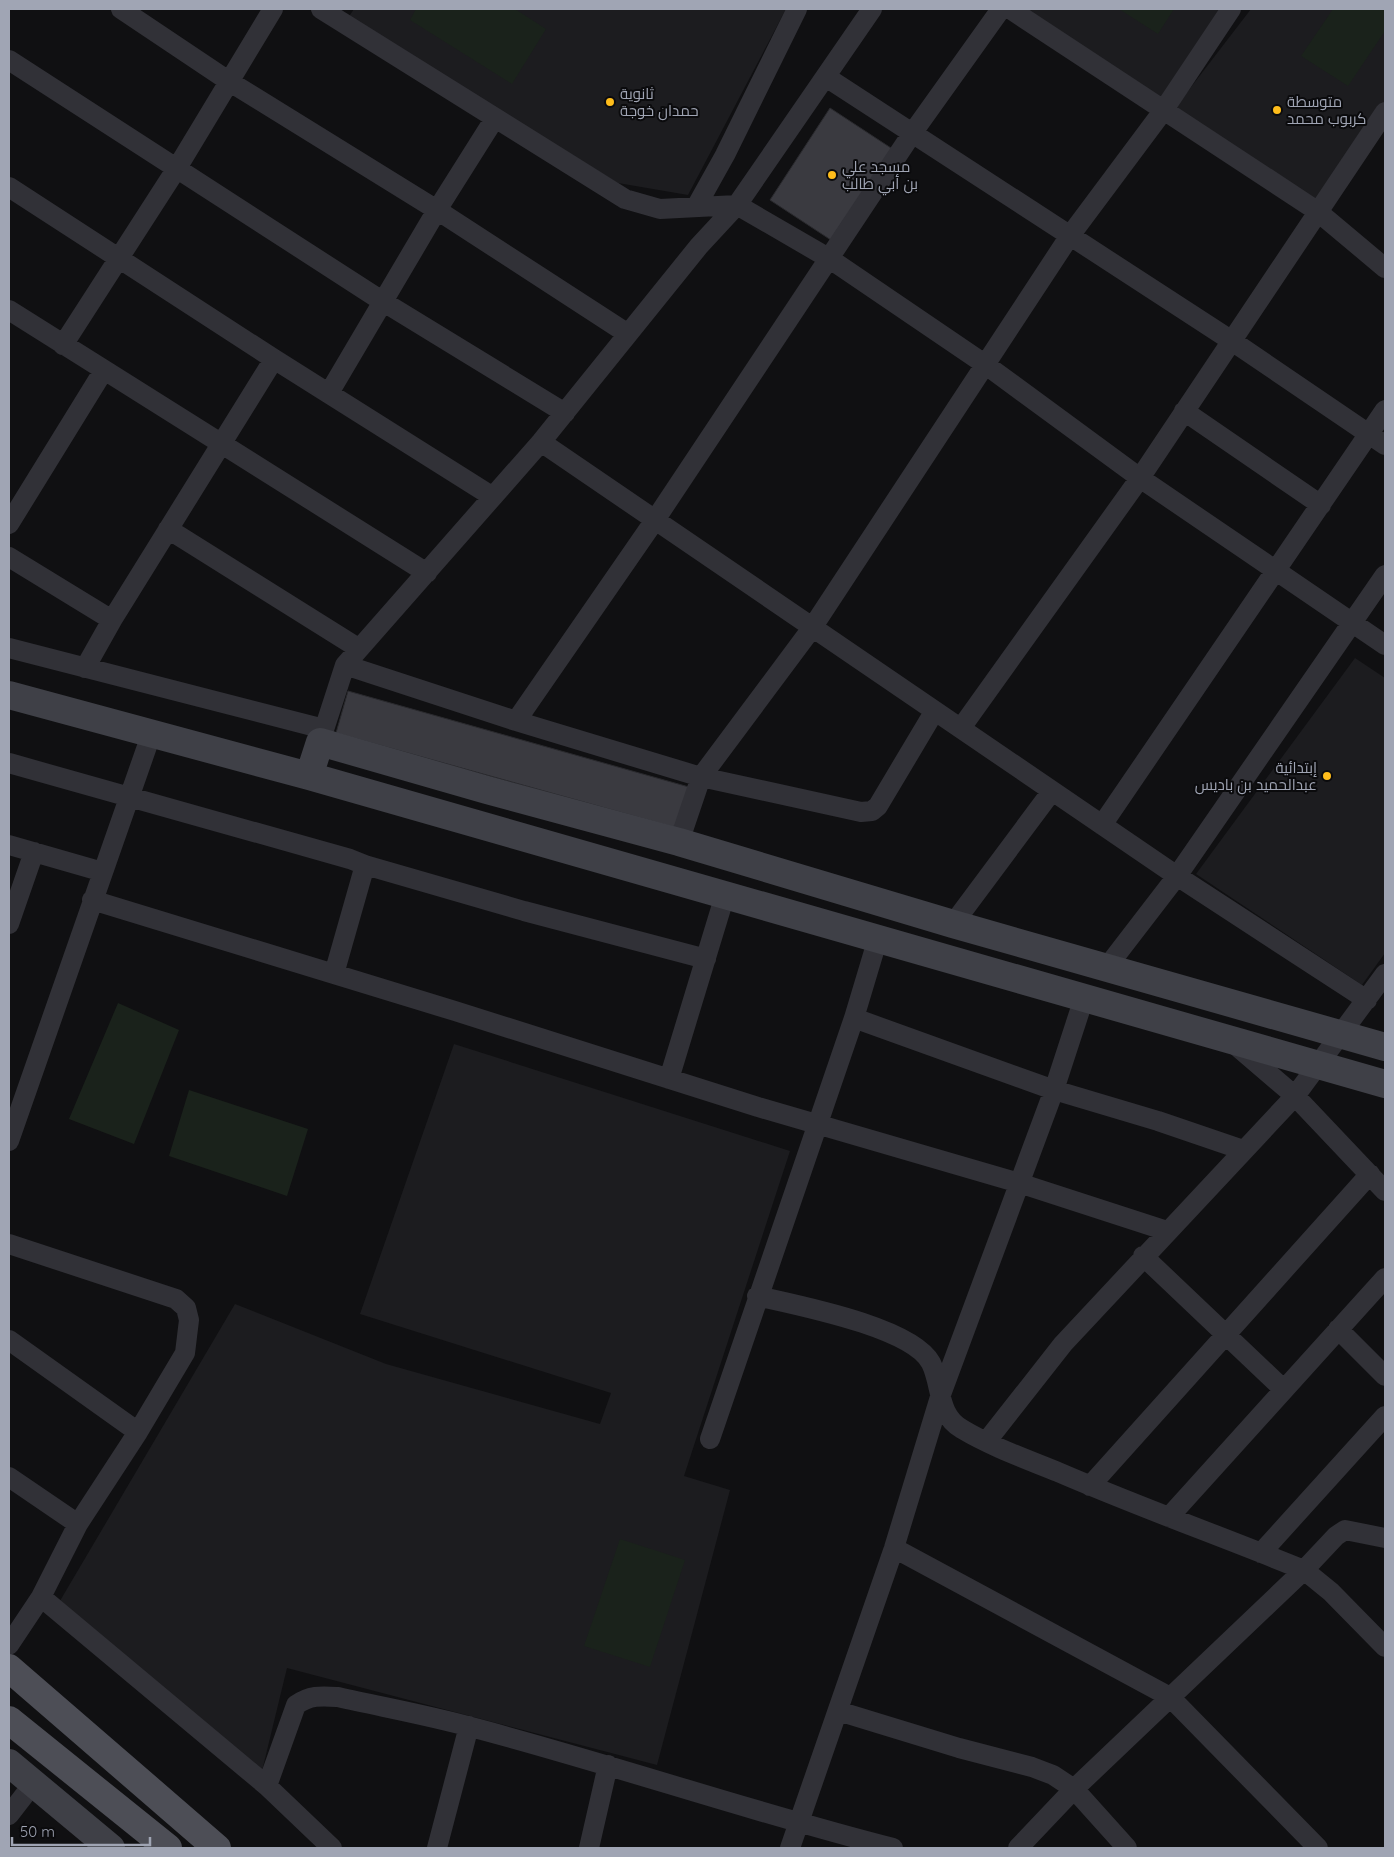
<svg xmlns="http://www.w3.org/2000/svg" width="1394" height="1857" font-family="Quicksand,Cairo,sans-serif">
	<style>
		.built { fill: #1c1c1f }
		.green { fill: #1a221b }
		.building { fill: #3a3a40; stroke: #2a2a2e }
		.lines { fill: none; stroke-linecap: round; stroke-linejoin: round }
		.street { stroke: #313137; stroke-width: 20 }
		.secondary { stroke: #3f4047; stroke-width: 28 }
		.primary { stroke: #4d4e56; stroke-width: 28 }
		.poi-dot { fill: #ffbd1b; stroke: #0b0b0d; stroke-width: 2 }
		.labels { text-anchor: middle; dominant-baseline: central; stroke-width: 4; stroke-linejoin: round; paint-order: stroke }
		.poi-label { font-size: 15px; fill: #a0a5b4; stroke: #0b0b0d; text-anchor: start }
	</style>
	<rect width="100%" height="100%" fill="#101012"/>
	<path class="built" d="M354,9H786L688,195L618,183L346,21Z
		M1025,9H1227L1159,112Z
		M1251,9H1385V103L1311,208L1168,117Z
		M1355,658L1385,678V953L1362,985L1196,874Z
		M454,1044L790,1151L684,1476L730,1490L657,1765L287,1668L261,1775L54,1611L235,1304L386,1364L600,1424L611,1393L360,1314Z"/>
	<path class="green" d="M416,9H515L546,29L512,84L410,20Z
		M1119,9H1174L1158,34Z
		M1333,9H1385V31L1348,86L1301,56Z
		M118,1003L179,1030L134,1144L69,1119Z
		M189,1090L308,1129L287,1196L169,1156Z
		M620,1539L685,1560L650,1667L584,1646Z"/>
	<path class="building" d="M830,108L894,150L834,242L770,200Z
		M348,691L689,787L677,828L336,733Z"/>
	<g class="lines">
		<path class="street" d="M121,9L230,82L437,210L628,334
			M321,9L625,199L660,209L737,205L830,259L986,365L1140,478L1385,645
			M1010,9L1317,211L1385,268
			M9,60L382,301L565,413
			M826,77L1232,341L1385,445
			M9,187L274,359L493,497
			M696,207L725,155L797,9
			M9,310L427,573
			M63,345L177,168L273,9
			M329,393L437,210L495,118
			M1184,411L1321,505
			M541,442L1177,876L1367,1000
			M9,524L104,370
			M168,529L358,648
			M9,557L112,620
			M9,648L324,729
			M345,665L516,721L701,777L861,812L872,811L878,806L934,712
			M85,668L112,620L274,359
			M516,721L655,520L911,135L1001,9
			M961,728L1140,478L1385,112
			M320,742L345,665L541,442L699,246L737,205L872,9
			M9,763L350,859L365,865L334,974
			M1102,825L1385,410
			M679,842L701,777L812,628L1069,237L1163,111L1231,9
			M9,845L103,872
			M365,865L524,911L706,959
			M92,900L455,1011L758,1107L1019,1183L1167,1231
			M9,924L34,852
			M953,924L1052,791
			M1107,967L1177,876L1385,575
			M854,1018L1054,1090L1158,1121L1243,1150
			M1233,1043L1295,1096L1385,1191
			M669,1079L725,895
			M9,1141L151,735
			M9,1244L176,1299L186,1308L189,1320L185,1353L138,1432L78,1524L41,1597L9,1645
			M1143,1256L1283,1389
			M757,1296C796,1305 912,1327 931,1363C942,1385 937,1415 962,1429C992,1447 1026,1459 1058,1472C1139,1507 1223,1537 1304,1570L1331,1592L1385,1647
			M1338,1329L1385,1376
			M9,1340L138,1432
			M710,1439L854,1018L878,938
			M986,1442L1063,1344L1295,1096L1385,974
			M9,1477L78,1524
			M1090,1486L1370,1174
			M1169,1517L1385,1278
			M894,1548L1170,1697L1318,1848
			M1261,1553L1385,1416
			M41,1597L267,1786L332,1848
			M838,1711L959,1748L1032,1767L1053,1775L1074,1789L1127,1848
			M267,1786L296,1705C310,1695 321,1696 338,1697C382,1707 427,1715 471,1727C612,1764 751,1812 893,1848
			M9,1815L33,1784
			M437,1848L469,1726
			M589,1848L608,1765
			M790,1848L894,1548L940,1397L1054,1090L1084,998
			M1018,1848L1074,1789L1304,1570L1336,1536L1345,1530L1385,1538"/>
		<path class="secondary" d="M9,695L309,776L1385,1084
			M309,776L320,742L487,790L679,842L953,924L1385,1047
			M9,1763L111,1848"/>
		<path class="primary" d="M9,1668L217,1848
			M9,1720L168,1848"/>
	</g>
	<g class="poi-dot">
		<circle cx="610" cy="102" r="5"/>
		<circle cx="1277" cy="110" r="5"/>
		<circle cx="832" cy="175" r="5"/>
		<circle cx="1327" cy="776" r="5"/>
	</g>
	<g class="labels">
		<g class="poi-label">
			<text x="620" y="93">ثانوية<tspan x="620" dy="17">حمدان خوجة</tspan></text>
			<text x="1287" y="101">متوسطة<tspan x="1287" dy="17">كربوب محمد</tspan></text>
			<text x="842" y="166">مسجد علي<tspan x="842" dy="17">بن أبي طالب</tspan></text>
			<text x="1317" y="767" text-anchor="end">إبتدائية<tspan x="1317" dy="17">عبدالحميد بن باديس</tspan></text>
		</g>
	</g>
	<rect width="1394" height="1857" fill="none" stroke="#a0a5b4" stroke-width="20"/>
	<path d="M12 1837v8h138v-8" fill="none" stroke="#a0a5b4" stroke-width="2.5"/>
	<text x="20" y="1837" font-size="15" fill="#a0a5b4" stroke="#0b0b0d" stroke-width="4" paint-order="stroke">50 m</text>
</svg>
